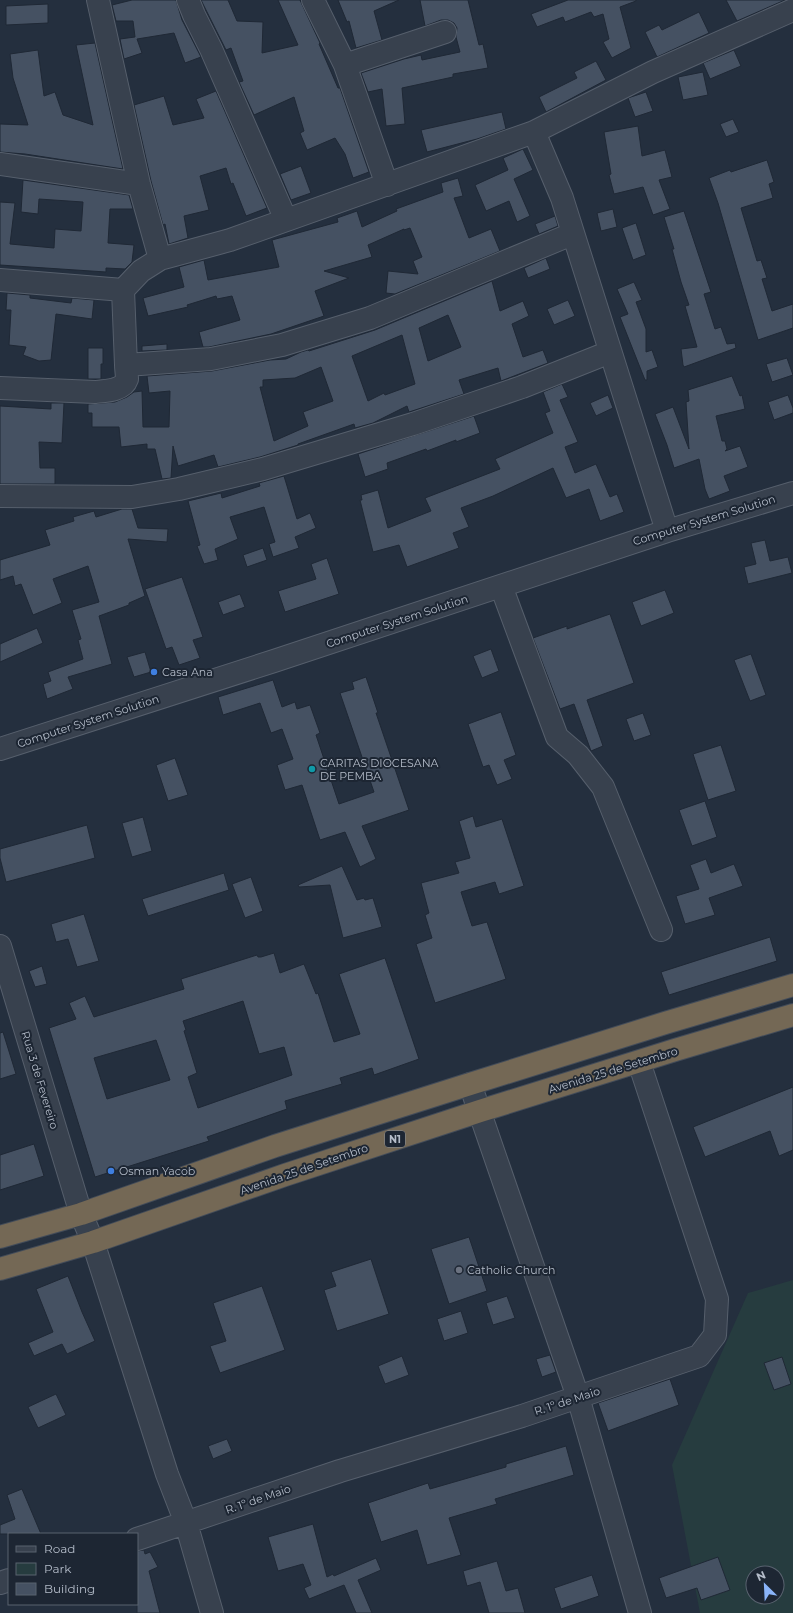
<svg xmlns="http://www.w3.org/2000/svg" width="793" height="1613" font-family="Montserrat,sans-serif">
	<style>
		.green { fill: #263c3f; fill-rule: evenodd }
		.building { fill: #455162; stroke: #1f2835; fill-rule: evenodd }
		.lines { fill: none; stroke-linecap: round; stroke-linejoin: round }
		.minor-casing { stroke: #565f6c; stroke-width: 24 }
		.highway-casing { stroke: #434c59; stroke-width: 24 }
		.minor { stroke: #38414e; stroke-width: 22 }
		.highway { stroke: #746855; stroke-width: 22 }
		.shop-dot { fill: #3f7fe0; stroke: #1d2633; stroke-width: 1.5 }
		.culture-dot { fill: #0f9aa8; stroke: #1d2633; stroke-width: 1.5 }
		.worship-dot { fill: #6b7280; stroke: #1d2633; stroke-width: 1.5 }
		.labels { text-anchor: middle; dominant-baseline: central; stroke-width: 4; stroke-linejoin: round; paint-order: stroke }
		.shield { fill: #1d2633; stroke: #878f9c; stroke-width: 1 }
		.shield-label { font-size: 10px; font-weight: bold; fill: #b4bcc9 }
		.street-label { font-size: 11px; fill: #b4bcc9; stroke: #1d2633 }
		.poi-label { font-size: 11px; fill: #b4bcc9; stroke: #1d2633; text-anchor: start }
	</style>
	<rect width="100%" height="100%" fill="#242f3e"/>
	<path class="green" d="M793,1280V1613H700L672,1465L748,1293ZM753,1573H777V1597H753Z"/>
	<path class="building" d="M132,0H176L182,20L201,57L185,63L174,33L137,39L142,53L124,59L120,39L135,37L133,21H116L112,5Z
		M201,0H228L237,21L263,22L262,53L298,45L278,0H300L320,43L319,44L338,88H340L369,172L353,178L345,154L335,138L307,150L300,133L304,131L294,97L254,115L239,82L243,81L231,48L226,50Z
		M338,0H399L374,11L382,40L356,48L349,21L347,22Z
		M420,0H468L479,45L483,44L488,68L453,74V77L402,88L405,124L386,126L382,89L368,92L361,73L404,59L421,55L422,60L460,52L456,37L457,28L454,23L448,20H441L425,26Z
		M568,0H636V1L620,7L631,48L612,58L603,42L609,39L603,14L594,17L591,12L565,22L563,17L537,27L531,14Z
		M726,0H785L737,21Z
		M48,4V23L6,25V6Z
		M699,12L709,33L657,57L645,32L659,25L662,30Z
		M95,43L123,169L25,154L0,152V124L28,125L13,78L10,54L38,50L44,96L55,92L63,115L93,125L76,45Z
		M734,50L741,66L710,79L703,63Z
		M596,61L606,80L546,112L539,97L577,78L574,72Z
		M703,72L708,95L683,100L678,77Z
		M216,91L267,208L246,216L233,183L231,184L226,168L200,176L209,210L184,216L188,238L169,244L165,224L163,225L151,181L134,105L164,96L173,125L204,118L196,99Z
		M646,92L653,111L635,117L628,98Z
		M502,112L506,129L477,139L427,152L421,130Z
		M733,119L739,132L726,137L720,124Z
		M638,126L642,156L665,150L672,177L659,180L670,209L653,215L643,187L614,194L609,175L611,174L604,132Z
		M523,149L533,170L514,179L530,216L517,222L509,201L486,211L475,185L508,170L503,158Z
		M767,160L774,182L769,184L773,198L741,208L757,261L761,260L767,278L762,279L772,311L793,304V328L758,340L718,203L709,178L730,170L731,172Z
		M301,166L311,193L291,200L280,174Z
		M458,178L463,196L454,198L469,238L491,229L500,251L395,294L386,293L388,271L418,274L413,261L422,257L410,228L404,230V229L368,245L372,257L324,271L349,278L315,291L324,316L271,334L209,347H203L199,332L240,320L232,296L217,299L216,296L187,305L188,307L148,316L143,298L184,287L179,267L204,260L208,280L279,267L272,240L338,222L337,218L357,211L362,227L397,211L396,209L443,192L441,183Z
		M23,180L129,195L133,209H110L108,243L134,245L132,262L125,269L106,268V272L0,265V202L15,203L10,244L54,248L55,229L81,231L83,202L39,199L38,214L21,212Z
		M613,209L617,227L601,231L597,213Z
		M684,211L711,292L704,294L715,329L721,327L727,344L735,343L736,348L684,367L683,365L681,349L697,347L685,306L689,305L681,282L672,249H674L664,217Z
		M555,216L558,226L539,234L535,224Z
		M636,223L646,255L633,260L622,228Z
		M546,258L550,269L528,278L524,268Z
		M492,281L500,311L523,301L529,316L512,324L523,357L543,350L548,363L501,381L498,368L459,380L464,394L409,412L407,406L373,423L355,428L354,424L298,444V445L260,457L218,467L214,455L178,466L173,446L171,478L162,479L155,449H147V444L121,447L119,427H92V413H88V404L115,402L127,397L134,392L142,391L143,427H169L170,391L149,393L147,376L212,371L270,360L286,359L301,352L308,350L309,351L375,330ZM448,315L461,347L428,361L419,328ZM402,335L415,384L385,395L384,393L368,401L352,356ZM321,367L333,401L303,412L308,426L274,441L260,387H263V380L295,378Z
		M634,282L642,300L636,302L646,329V352L652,350L658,367L647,371V380H645L620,317L628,314L617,289Z
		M7,293L30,295V298L71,303L72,298L94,300L92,319L56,314L51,360L39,361L23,355L26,347L9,345L11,310H6Z
		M568,300L575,316L554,325L547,309Z
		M167,344V350L142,351V346Z
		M88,348H103V364H101V379H88Z
		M787,358L793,375L772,382L766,364Z
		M732,376L740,396L742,395L745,409L716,416L722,441H725L727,449L725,451L740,446L748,467L724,476L730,491L709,499L705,489L699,459L674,468L667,445L655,414L673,407L689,449L686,402L689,401L688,390Z
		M562,384L568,397L560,400L578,442L565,447L575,473L596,464L610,497L617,494L624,512L600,521L589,489L566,498L553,468L493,496L461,508L469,527L453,533L459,548L407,567L399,545L373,552L360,500H362L361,495L378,490L388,528L431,511L425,498L500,469L495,459L553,433L545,413L550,411L543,392Z
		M608,395L613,408L596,416L590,403Z
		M788,395L793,408V413L774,420L768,402Z
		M51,403H64L62,443L39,442L40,468H55V484H0V406L51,409Z
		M474,416L480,433L456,442V440L427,451L426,449L387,463L388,469L365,477L358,454Z
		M284,476L297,519L310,513L316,528L295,537L299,548L273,557L269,544L275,542L264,507L230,517L238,539L215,549L218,560L204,564L197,546L200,545L188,501L221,493L222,498L260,486L259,483Z
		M122,509H132L138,528L168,529L167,542L128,539L145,596L129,603V605L99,616L112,664L68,677L73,689L47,699L43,684L51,681L48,672L83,659L78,640L81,639L72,610L99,602L88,566L53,579L62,603L33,615L21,584L15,586L13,576L0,580V560L50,545L45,530L74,521L73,517L94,511L96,517Z
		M765,540L770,561L788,557L792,573L748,584L744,567L756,564L751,543Z
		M263,548L267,560L247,567L243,555Z
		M327,558L339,594L285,612L278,591L316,579L311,564Z
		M182,577L203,637L193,640L200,658L179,665L172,647L166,649L145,589Z
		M665,590L674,613L641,626L632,602Z
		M240,594L245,607L223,615L218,602Z
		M610,614L634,683L587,700L603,746L591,751L574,704L560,709L533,638L567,626V629Z
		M37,628L43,643L0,662V644Z
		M491,649L499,671L482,678L473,656Z
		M145,652L151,672L134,677L127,657Z
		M751,654L766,695L750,701L734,660Z
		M366,677L378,713H376L409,810L362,826L376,859L360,867L345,832L320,840L302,785L285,790L277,765L293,759L282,729L271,733L260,703L223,715L218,697L273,680L282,707L295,702L297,709L310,705L320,733L316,735L339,804L374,792L340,693L354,689L352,682Z
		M501,712L516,755L504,760L512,779L497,785L489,765L483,767L468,724Z
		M643,713L651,735L634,741L626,719Z
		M721,745L736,791L708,800L693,754Z
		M175,758L188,795L168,801L156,765Z
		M705,801L717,837L692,846L679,810Z
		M473,816L476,827L502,819L524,886L499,894L495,882L461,892L472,926L487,922L506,979L435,1003L416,944L432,938L425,915L429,913L421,883L459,873L455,862L470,858L459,821Z
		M143,817L152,851L132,857L122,823Z
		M87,825L95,858L6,882L0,858V849Z
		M706,859L711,873L734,864L743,886L709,898L715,915L685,924L676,896L699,889L690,865Z
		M342,866L357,900L364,898L365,900L373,898L382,927L343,938L330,885L299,887L298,885Z
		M224,873L229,890L148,916L142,899Z
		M251,877L263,911L245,918L232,884Z
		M84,914L99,961L77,967L68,939L56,942L51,924Z
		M770,937L777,961L669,995L661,972Z
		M274,953L280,973L304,964L316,994L318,993L334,1042L360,1034L339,974L385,958L419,1059L374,1075L372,1068L340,1078L342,1084L285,1101L287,1109L207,1137L209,1141L95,1177L49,1028L76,1019L69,1003L85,996L94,1017L184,989L181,979L257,955L258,957H261ZM243,1001L259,1054L284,1047L292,1075L198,1108L188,1077L197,1073L184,1031L186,1030L183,1021ZM156,1040L170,1080L107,1099L94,1058Z
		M42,966L47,984L35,987L29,971Z
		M3,1032L16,1074L0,1079V1033Z
		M793,1087V1150L779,1156L770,1131L705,1157L693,1127Z
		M34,1144L44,1176L0,1190V1155Z
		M469,1237L487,1291L449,1304L431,1249Z
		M371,1259L389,1314L337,1331L324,1290L336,1286L331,1272Z
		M68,1276L82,1312L95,1341L67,1354L62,1344L34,1356L28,1343L53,1332L36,1289Z
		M262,1286L285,1350L220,1373L210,1346L226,1341L213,1303Z
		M507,1296L515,1318L493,1325L486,1303Z
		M461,1311L468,1333L444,1341L437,1319Z
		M550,1355L556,1372L542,1377L536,1359Z
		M402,1356L409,1375L385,1384L378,1366Z
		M782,1357L791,1384L774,1390L764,1363Z
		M670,1379L679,1405L608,1431L598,1403Z
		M56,1394L66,1415L38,1428L28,1407Z
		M227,1439L232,1451L213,1459L208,1446Z
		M566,1446L574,1475L495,1499L497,1504L449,1518L461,1555L427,1565L417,1530L381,1542L368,1503L428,1483L430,1489L506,1467V1464Z
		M22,1489L41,1534H0V1525L15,1519L7,1495Z
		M313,1524L327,1577L333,1574L334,1576L376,1558L381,1570L358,1580L372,1613H356L344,1585L309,1599L304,1588L311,1585L303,1564L278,1571L268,1537Z
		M144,1550L145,1554L150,1552L158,1567L149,1571L160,1613H137V1551Z
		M718,1557L730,1590L701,1600L697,1588L666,1598L659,1578Z
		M497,1561L506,1591L518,1588L525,1613H489L480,1582L467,1586L463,1571Z
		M592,1575L599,1596L561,1609L554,1588Z"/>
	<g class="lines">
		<defs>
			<path id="minor" d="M98,0L139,184L160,259L141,271L123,290L126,365
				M188,0L194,15L211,49L286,220
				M313,0L345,65L387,185
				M345,65L445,32
				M534,132L562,198L667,531
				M0,164L139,184
				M160,259L230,240L534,132L653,72L793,10
				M0,280L123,290
				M0,388L95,392C104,391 123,391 127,379C127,375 126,369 126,365L211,359L282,345L370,318L572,234
				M0,496L132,497L179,489L263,469L413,424L522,387L610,352
				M501,586L557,737L578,755L603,787L661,930
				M0,749L274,661L667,531L793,493
				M0,946L81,1214L93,1242L167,1474L186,1523L212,1613
				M470,1084L578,1397L640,1613
				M137,1539L340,1471L522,1416L699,1356L715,1335L717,1299L639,1062
				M0,1583L9,1580"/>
			<path id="highway" d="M0,1237L81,1214L275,1146L470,1084L665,1023L793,985
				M0,1269L93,1242L285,1175L480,1111L675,1050L793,1015"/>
		</defs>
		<use href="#minor" class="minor-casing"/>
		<use href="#highway" class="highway-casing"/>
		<use href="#minor" class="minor"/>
		<use href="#highway" class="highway"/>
	</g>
	<g class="shop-dot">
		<circle cx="154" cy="672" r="4"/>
		<circle cx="111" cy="1171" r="4"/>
	</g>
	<circle class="culture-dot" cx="312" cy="769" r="4"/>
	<circle class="worship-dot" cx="459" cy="1270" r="4"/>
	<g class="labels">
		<rect class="shield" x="385" y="1131" width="20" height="16" rx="3"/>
		<g class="shield-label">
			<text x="395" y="1139">N1</text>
		</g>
		<g class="street-label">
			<text transform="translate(704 520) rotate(-17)">Computer System Solution</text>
			<text transform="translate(397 621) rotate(-18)">Computer System Solution</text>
			<text transform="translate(88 721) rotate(-18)">Computer System Solution</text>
			<text transform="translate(613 1070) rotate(-17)">Avenida 25 de Setembro</text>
			<text transform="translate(40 1080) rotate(73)">Rua 3 de Fevereiro</text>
			<text transform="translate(304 1169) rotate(-19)">Avenida 25 de Setembro</text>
			<text transform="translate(567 1401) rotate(-18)">R. 1º de Maio</text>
			<text transform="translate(258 1499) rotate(-19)">R. 1º de Maio</text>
		</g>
		<g class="poi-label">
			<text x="162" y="672">Casa Ana</text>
			<text x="320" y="763">CARITAS DIOCESANA<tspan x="320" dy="13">DE PEMBA</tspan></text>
			<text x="119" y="1171">Osman Yacob</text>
			<text x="467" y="1270">Catholic Church</text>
		</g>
	</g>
	<rect x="8" y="1533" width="130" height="72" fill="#1d2633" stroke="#59626f"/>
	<rect x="16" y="1546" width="20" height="6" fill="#38414e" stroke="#59626f"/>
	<text x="44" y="1553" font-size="12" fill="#b4bcc9">Road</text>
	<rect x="16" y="1563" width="20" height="12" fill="#263c3f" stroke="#59626f"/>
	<text x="44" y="1573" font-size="12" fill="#b4bcc9">Park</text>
	<rect x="16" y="1583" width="20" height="12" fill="#455162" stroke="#59626f"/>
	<text x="44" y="1593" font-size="12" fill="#b4bcc9">Building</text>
	<g transform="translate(765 1585) rotate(336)"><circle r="19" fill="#1d2633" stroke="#59626f"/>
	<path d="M0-3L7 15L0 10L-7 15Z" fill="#8ab4f8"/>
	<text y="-6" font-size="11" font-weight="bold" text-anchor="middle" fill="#b4bcc9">N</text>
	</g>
</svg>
